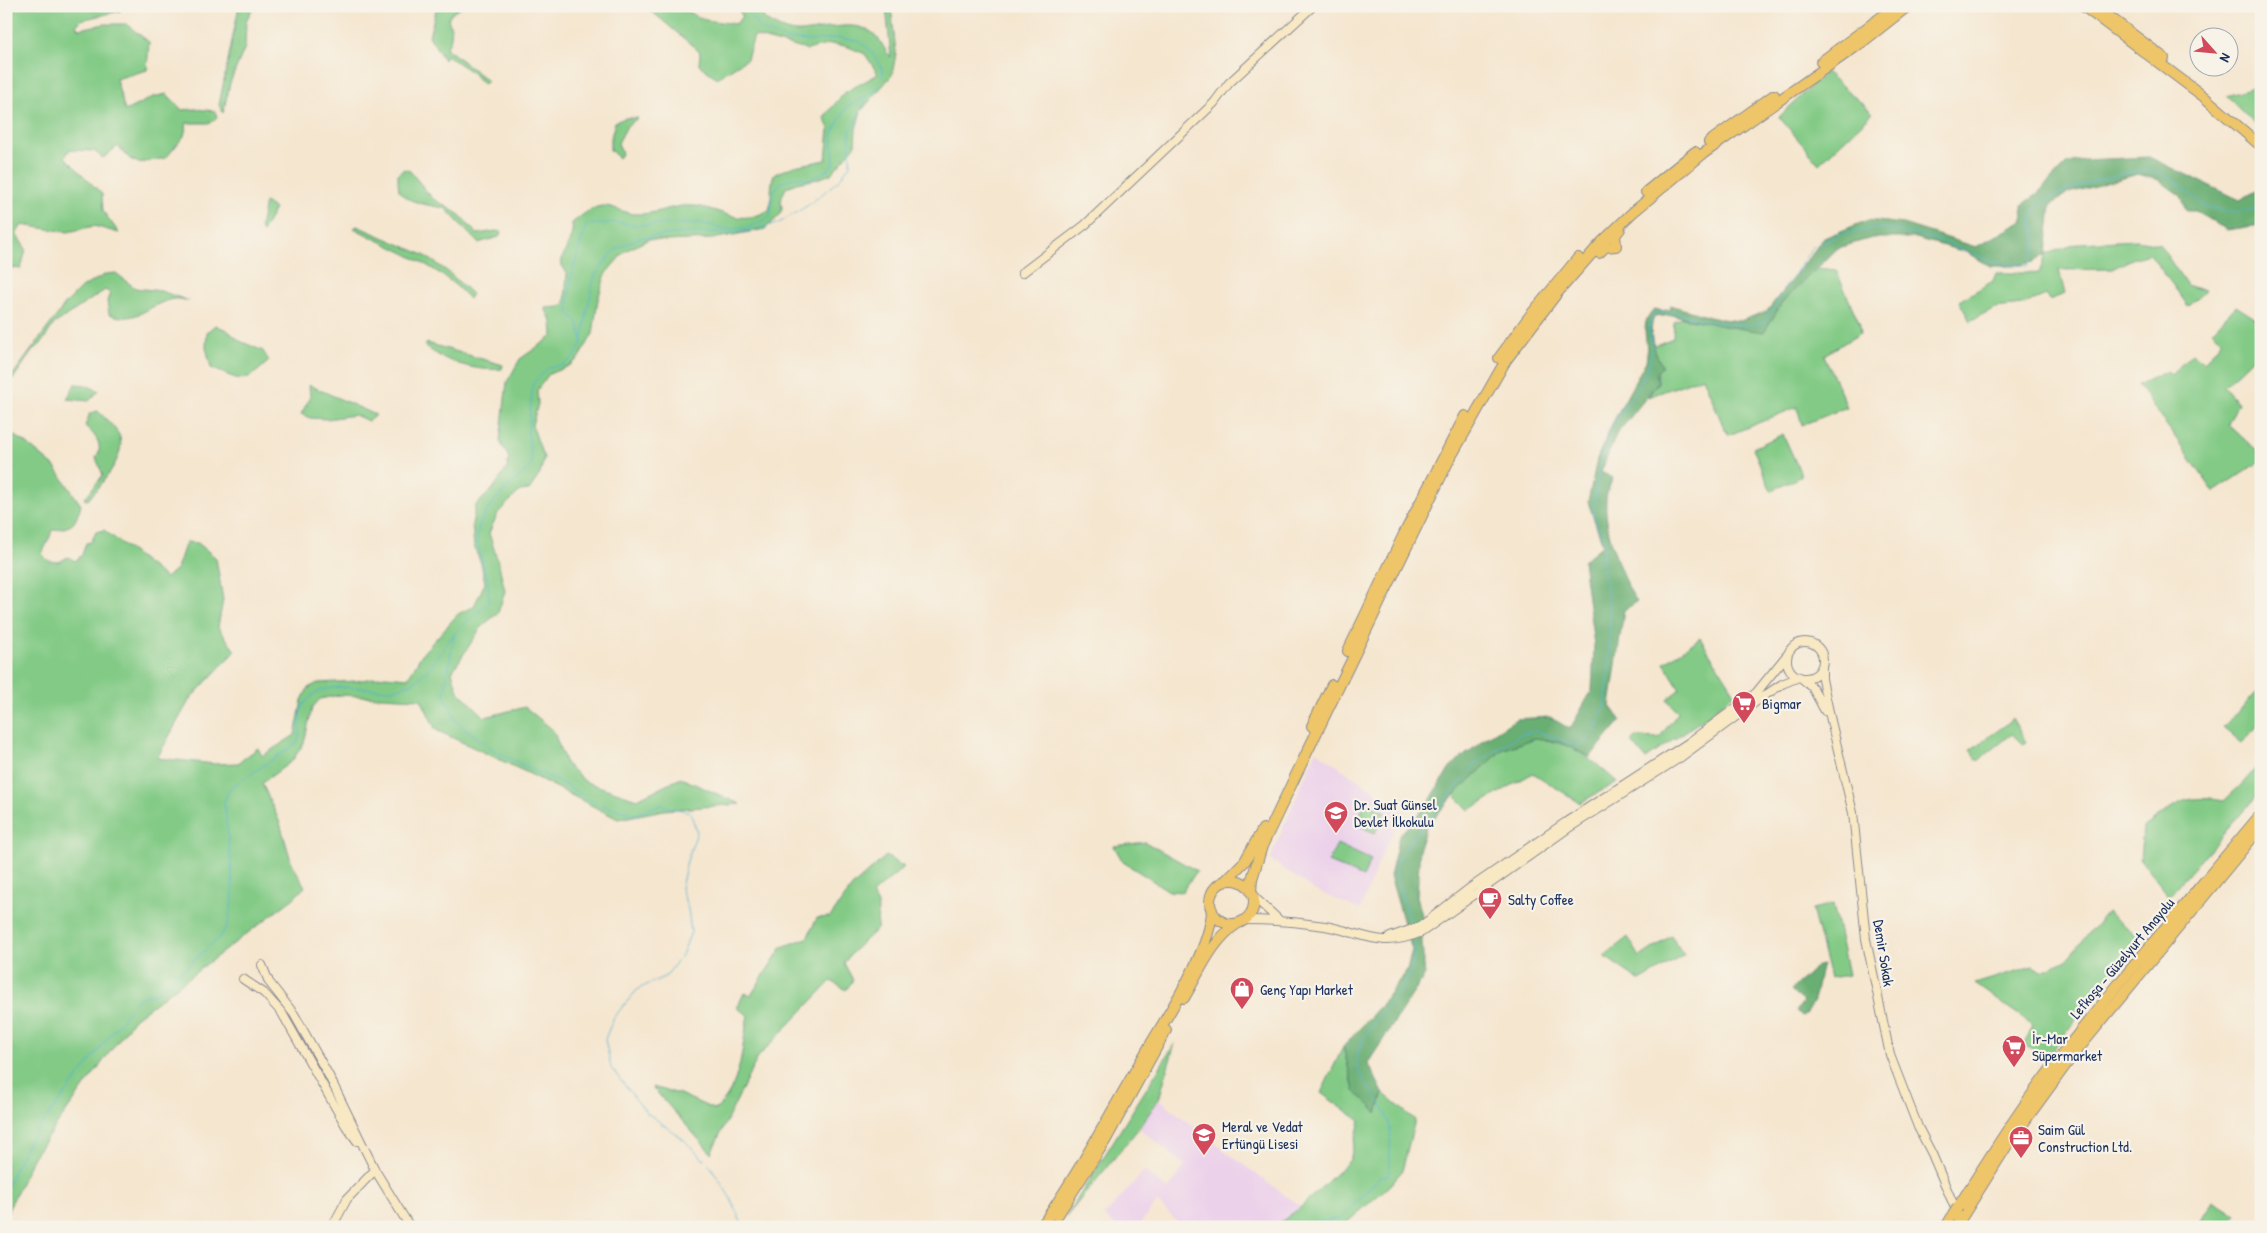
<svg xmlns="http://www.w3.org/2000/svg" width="2267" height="1233" font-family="'Patrick Hand',sans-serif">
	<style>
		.built { fill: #ecd1ea }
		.green { fill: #82ca85; stroke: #4e7c72 }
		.forest { fill: #69ae72; stroke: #426e68 }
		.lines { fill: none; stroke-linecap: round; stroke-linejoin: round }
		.stream { stroke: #54b3d3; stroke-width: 1 }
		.secondary-casing { stroke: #888a96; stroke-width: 10 }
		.highway-casing { stroke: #888a96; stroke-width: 12 }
		.secondary { stroke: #f8e8c3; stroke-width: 8 }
		.highway { stroke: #eec569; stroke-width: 10 }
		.highway-bridge-casing { stroke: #888a96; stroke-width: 12; stroke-linecap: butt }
		.highway-bridge { stroke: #eec569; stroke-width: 10 }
		.labels { text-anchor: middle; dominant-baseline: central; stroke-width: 4.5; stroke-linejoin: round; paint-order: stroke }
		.poi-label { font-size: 15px; fill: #1b2f5e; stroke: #f7f3e8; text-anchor: start }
		.street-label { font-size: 15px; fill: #1b2f5e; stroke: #f7f3e8 }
	</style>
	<rect width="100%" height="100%" fill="#f7f3e8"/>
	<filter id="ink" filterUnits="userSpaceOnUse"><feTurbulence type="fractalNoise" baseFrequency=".02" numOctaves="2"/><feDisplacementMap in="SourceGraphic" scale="10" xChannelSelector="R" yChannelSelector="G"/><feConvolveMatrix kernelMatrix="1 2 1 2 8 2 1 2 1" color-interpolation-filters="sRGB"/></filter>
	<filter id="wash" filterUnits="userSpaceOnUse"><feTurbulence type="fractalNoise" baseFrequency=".0096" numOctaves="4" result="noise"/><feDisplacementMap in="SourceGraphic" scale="20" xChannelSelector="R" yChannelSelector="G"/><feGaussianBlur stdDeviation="1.12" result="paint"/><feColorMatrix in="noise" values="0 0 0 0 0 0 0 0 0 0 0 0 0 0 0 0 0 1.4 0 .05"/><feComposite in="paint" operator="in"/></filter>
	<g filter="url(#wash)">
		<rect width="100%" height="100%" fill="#f5e6cf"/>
		<path class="built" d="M1316,751L1404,812L1381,856L1360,910L1314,890L1270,859Z
			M1159,1099L1221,1148L1301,1207L1274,1227H1183L1157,1202L1137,1227H1116L1104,1216L1144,1171L1168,1190L1185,1165L1139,1128Z"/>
		<path class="green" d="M6,6H123L120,11L81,20L76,26L79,29L105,24H126L149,42L147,70L116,79L125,111L153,97L167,94L182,110L196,109L215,111L217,117L211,123H187L184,136L166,158L139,163L130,159L118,146L103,158L94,151L69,150L65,157L102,194L103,211L119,233L94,226L68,232L22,225L16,234L26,249L21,269L6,267Z
			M239,6H254L246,21L245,47L230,83L223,113L219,105Z
			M437,6H463L452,13L448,19C453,32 453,37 446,48L488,81L483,84L473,73L446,55L444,60L429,36Z
			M643,6H675L705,20L736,24L742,16L737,6H763L764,19C774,25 787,33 800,32C822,31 856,17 875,35C882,41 884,51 891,57L886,6H891L896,53L892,75L861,111L856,129L855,146L831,174L818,179L796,183L786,188L781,198L782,209L779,216L765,229L712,239L666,241L649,239L625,251L606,273L598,299L593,334L578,359L569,366L549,374L537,390L538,404L532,425L544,458L540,474L529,490L520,491L498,513L489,533L499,565L505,591L498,613L482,626L452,672L458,691L485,717L525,707L553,730L566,764L586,782L637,799L681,778L740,804L664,810L618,819L532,775L436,730L421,699L340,695L320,699L312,708L304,743L292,761L262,783L280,823L291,861L305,887L294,898L134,1019L33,1157L6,1215V431L25,442L55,467L81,505C74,526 75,526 53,530L42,554L49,561L59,562L68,557L75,561L82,555L86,543L91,542L96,532L104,530L166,578L177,568L186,542L198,543L216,558L223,600L218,627L235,651L190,699L157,758L215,764L238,763L258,748L262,756L295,735L302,700L308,688L318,683L356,681L385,676L408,678L422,654L458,614L474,606L485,583L481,563L474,547L472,524L476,505L492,490L507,468L509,458L500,441L507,382L520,359L553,336L552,322L545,308L560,307L565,303L567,273L561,264C563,250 575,237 572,223C580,217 591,207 602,206C613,205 625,214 636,214C657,215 675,203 696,206C725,210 738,227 769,210C773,198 769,188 774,174L794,166L826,160L829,129L824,117L844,93L878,74L865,54L846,46L830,44L807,50L754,36L747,59L717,78L699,65L700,52L656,15Z
			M1826,72L1873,113L1819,164L1779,117Z
			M2261,86V130L2226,96Z
			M625,118H638L627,126L618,143L622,154L619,158L610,150V141L615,122Z
			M404,169L410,171L432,198L460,215L477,234L496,231L501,232L499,237L478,243L445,208C434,206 404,203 399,190C398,185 398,179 398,174Z
			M265,202L275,209L262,232L260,228Z
			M357,226L424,255L447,271L472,294L469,299C440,265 392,249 354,228Z
			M2137,240L2159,244L2187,285L2205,291L2188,306L2150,254L2134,258L2112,269L2059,270L2065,294L2049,300L2046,295L2022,305L1995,308L1970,321L1959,301L1993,281L1996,273H2039L2046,254L2080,243Z
			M1816,268L1836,270L1860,325L1861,333L1824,355L1847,407L1802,425L1797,407L1729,435L1724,428L1703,377L1648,397L1658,383L1657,356L1653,346L1673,338L1674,322L1682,318L1764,331L1784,300Z
			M116,273L135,288L161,291L189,301C184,300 178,298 173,299C148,304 138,325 109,314L107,301L110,293L105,290L54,324L41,344L33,350L13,379L12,376L66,303L81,288L106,274Z
			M2236,306L2261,322V350L2224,386L2238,403L2228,424L2257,451L2261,461L2214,492L2138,385L2167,371L2171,375L2192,353L2204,363L2222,340L2212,331Z
			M215,325L227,330L240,341L263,351L269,361C242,386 243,381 211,368L206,347L207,332Z
			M427,343L503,365L502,369C477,372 444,362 425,346Z
			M75,384L86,385L99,391L89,401L67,399Z
			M309,385L376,415L368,421L355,415L327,419L310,418L301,414L310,398Z
			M98,411C105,418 115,427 119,435C128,456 100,485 88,500L84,499L103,475L96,458C104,445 96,436 85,426L90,413Z
			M1783,434L1802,476L1771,491L1753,448Z
			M1700,638L1735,693L1712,713L1646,759L1631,741L1636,737L1659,738L1678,713L1667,699L1680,689L1664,663Z
			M2261,688V722L2242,743L2223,727Z
			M2012,718L2026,742L2022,744L2012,734L1978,761L1970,750L2007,724Z
			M1535,738C1575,744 1588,756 1617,782L1580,803L1533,773L1469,810L1454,795L1502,750Z
			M2261,762V791L2169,896L2140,859L2143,828C2176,805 2181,793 2224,801L2243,783Z
			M1366,802L1385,812L1375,833L1355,824Z
			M1145,842L1197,871L1182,892L1169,891L1123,862L1114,846Z
			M1337,844L1371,860L1363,877L1328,862Z
			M886,856L904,867L872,894L878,904L877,929L856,948L844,963L853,980L846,990L831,981L758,1057L711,1153L652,1087L680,1094L715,1110C741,1089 742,1047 748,1015L737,1008L744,993L751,995L782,947L807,938L817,918L830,917L852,887Z
			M1833,904L1848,975L1830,978L1812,909Z
			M2107,912L2138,937L2046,1059L2024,1044L2033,1025L1975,984L2033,966L2042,971L2065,961Z
			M1671,936L1684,955L1640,981L1604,956L1628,937L1640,957Z
			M1175,1043L1159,1099L1139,1128L1066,1217Z
			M1343,1047L1354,1090L1377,1112L1383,1093L1415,1120L1402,1171L1389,1186L1345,1224L1339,1227H1274L1301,1207L1350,1160L1360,1121L1321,1093Z
			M2213,1201L2236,1215L2229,1227H2197Z"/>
		<path class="forest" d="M2149,157L2240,200L2261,188V225L2227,230L2196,211H2187L2181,196L2159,180L2138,174L2066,194L2051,205L2046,254L2034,262L2013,266H1990L1966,252L1915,238H1872L1838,248L1784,300L1764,332L1724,326L1673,315L1654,317C1647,334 1655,352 1662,366L1656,373L1658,383L1616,435L1601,472L1613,478C1610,485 1606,493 1606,501C1604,531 1621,577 1637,602L1624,610L1610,706L1621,721L1590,757L1559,742L1535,738L1502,750L1454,795L1426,827L1420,845L1417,897L1422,915V945L1425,975L1368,1063L1383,1093L1377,1113L1354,1090L1343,1047L1381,1005L1407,970L1412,950L1390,876L1399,836L1428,804L1450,767L1485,739L1516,719L1550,717L1570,729L1592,690L1594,645L1583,561L1603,545L1588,502L1597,459L1611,426L1646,361C1650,342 1637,322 1655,309L1662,311L1671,309L1670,305L1713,318L1740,321L1767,311L1824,238L1868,220L1903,224L1976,247L2023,221L2022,205L2034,197L2067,163L2083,160Z
			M1822,965C1816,982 1818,1004 1803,1017L1796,1011L1803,1002L1791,990L1817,966Z"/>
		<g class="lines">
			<path class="stream" d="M750,6L749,12L759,29L785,39L810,41L840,38L859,41L871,51L883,71L880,86L870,94
				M582,340L578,323L568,312L571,277L586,225L615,222L633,225L700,223L728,229L747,228L770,217L772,193L781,182L796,177L809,179L828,170L834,163L832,135L839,120L847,107L867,96
				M454,635L444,695L457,722L496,752L566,785L596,804L635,814L661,805L690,812L697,832L687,861L681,888L688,909L691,932L682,955L666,976L638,989L614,1017L605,1039L611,1068L646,1112L684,1140L711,1167L731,1199L743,1227
				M1411,926L1394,870L1406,846L1448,798L1475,764L1519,735L1537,731L1579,746L1595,730L1604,708L1609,675L1610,615L1602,559L1605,541L1593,515L1600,462L1611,428L1638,388L1649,367L1652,349L1649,327L1653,315C1671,307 1687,317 1706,321C1725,325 1745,326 1764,323L1812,247L1843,233L1884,228L1919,235L1943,242L1999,264L2028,266C2036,250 2039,238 2031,221C2033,217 2034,210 2037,207C2049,192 2131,168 2149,171C2173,174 2186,193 2204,205C2219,214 2245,212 2261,207
				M6,1188L27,1144L130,1009L140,997L158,992L219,938L227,926L233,898L232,873L224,801L230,788L297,743C303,731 296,714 305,703C329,671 378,700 410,684C430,675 441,649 455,633C466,622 477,612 489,602C489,575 483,568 478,545C470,515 513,484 532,465L528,433L533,383L548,368L563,365L575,356L582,343L588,305L595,275L615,250L639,238L683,233L742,232L779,223L810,204L839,180L850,165V132L869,94
				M1300,1227L1303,1224L1342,1218L1380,1176H1387C1391,1167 1390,1163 1390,1154C1390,1141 1392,1129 1387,1116C1381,1099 1355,1077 1357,1060C1362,1014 1421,997 1414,940"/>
		</g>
	</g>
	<g filter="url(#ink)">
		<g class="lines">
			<defs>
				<path id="secondary" d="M1022,273L1085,225L1214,103L1229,83L1313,6
					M1787 660a18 18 0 1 1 36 0a18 18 0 1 1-36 0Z
					M1822,667V679L1831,721L1853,813L1866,939L1890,1055L1918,1127L1932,1154L1963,1227
					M1800,677L1812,687L1825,711
					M1253,896L1279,920
					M1244,920C1271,920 1298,922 1325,926C1365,933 1379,950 1422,932L1570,827L1681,757L1761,698L1782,684L1799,677
					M1390,937L1421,926L1470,888L1566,822L1688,743L1756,693L1787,655
					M262,965L269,982L294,1014L329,1076L375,1170L410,1227
					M243,979L264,993L282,1013L346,1126L357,1141
					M332,1227L347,1199L375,1170"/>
				<path id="highway" d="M2083,6L2203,96L2261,146
					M2095,6L2164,58
					M1821,62L1896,6
					M1709,142L1774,95
					M1646,192L1695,152
					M1599,253L1605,247L1616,246L1615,235L1620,229
					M1499,358L1529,317L1578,258
					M1348,651L1404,534L1465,416
					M1312,726L1332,685
					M1210 902a22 22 0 1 1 44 0a22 22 0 1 1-44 0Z
					M1224,882L1245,861L1263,829
					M1251,892L1252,879L1262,846L1295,777L1449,460L1506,360L1557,293L1601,243L1632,213L1704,153L1861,43L1908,6
					M1184,998C1200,971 1212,940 1238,923
					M1958,1207C1986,1163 2013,1119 2044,1078C2113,987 2188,902 2261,814
					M1057,1216L1105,1141L1166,1030
					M1962,1217L2006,1147L2070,1059L2261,827
					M1041,1227C1080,1171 1111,1112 1145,1054C1166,1017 1211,951 1212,910
					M1946,1227L1953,1215"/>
			</defs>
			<use href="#secondary" class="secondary-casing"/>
			<use href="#highway" class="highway-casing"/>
			<use href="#secondary" class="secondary"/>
			<use href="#highway" class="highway"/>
			<defs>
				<path id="highway-bridge" d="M1953,1215L1958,1207
					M1957,1225L1962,1217"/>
			</defs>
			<use href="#highway-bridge" class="highway-bridge-casing"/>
			<use href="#highway-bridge" class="highway-bridge"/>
		</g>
	</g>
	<defs>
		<symbol id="supermarket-pin" viewBox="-11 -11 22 30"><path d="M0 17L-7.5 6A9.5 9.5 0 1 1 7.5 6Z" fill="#d1495b" stroke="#f7f3e8"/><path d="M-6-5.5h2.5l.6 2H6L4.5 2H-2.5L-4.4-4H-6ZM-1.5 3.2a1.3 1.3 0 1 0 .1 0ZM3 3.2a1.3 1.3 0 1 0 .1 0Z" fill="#fff"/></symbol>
		<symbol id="school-pin" viewBox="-11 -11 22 30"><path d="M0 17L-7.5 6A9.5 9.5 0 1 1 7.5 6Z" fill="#d1495b" stroke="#f7f3e8"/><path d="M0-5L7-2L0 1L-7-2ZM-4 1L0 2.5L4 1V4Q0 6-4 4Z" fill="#fff"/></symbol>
		<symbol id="cafe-pin" viewBox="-11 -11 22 30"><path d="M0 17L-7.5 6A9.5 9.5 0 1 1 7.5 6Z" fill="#d1495b" stroke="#f7f3e8"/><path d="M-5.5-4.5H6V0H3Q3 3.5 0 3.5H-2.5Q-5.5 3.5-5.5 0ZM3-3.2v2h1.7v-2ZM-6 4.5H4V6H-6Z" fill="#fff"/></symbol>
		<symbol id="shop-pin" viewBox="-11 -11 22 30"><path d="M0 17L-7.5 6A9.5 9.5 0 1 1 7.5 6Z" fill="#d1495b" stroke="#f7f3e8"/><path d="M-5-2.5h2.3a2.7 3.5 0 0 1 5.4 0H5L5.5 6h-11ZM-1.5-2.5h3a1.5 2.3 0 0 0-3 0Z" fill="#fff"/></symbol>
		<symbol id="office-pin" viewBox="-11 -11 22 30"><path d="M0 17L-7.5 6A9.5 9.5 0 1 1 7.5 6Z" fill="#d1495b" stroke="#f7f3e8"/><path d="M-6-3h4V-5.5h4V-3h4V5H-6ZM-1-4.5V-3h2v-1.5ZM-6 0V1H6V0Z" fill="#fff"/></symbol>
	</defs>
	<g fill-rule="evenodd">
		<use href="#supermarket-pin" x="1730" y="689" width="28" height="38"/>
		<use href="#school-pin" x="1322" y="799" width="28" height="38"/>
		<use href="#cafe-pin" x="1476" y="885" width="28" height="38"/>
		<use href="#shop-pin" x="1228" y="975" width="28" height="38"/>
		<use href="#supermarket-pin" x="2000" y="1033" width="28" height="38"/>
		<use href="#school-pin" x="1190" y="1121" width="28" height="38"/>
		<use href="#office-pin" x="2007" y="1124" width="28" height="38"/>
	</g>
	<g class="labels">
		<g class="poi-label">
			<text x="1762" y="703">Bigmar</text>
			<text x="1354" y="804">Dr. Suat Günsel<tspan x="1354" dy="17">Devlet İlkokulu</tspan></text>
			<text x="1508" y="899">Salty Coffee</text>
			<text x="1260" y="989">Genç Yapı Market</text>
			<text x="2032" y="1038">İr-Mar<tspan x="2032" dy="17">Süpermarket</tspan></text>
			<text x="1222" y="1126">Meral ve Vedat<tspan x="1222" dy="17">Ertüngü Lisesi</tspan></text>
			<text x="2038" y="1129">Saim Gül<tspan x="2038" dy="17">Construction Ltd.</tspan></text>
		</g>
		<g class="street-label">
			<text transform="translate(1884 953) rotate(81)">Demir Sokak</text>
			<text transform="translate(2122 958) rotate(-50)">Lefkoşa - Güzelyurt Anayolu</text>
		</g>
	</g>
	<rect width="2267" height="1233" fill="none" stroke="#f7f3e8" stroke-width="25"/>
	<g transform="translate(2214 52) rotate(117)"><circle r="24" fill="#f7f3e8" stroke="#9fa5b1"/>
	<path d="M0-4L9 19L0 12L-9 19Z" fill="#d1495b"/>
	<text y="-8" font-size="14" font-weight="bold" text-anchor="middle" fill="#1b2f5e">N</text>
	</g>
</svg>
